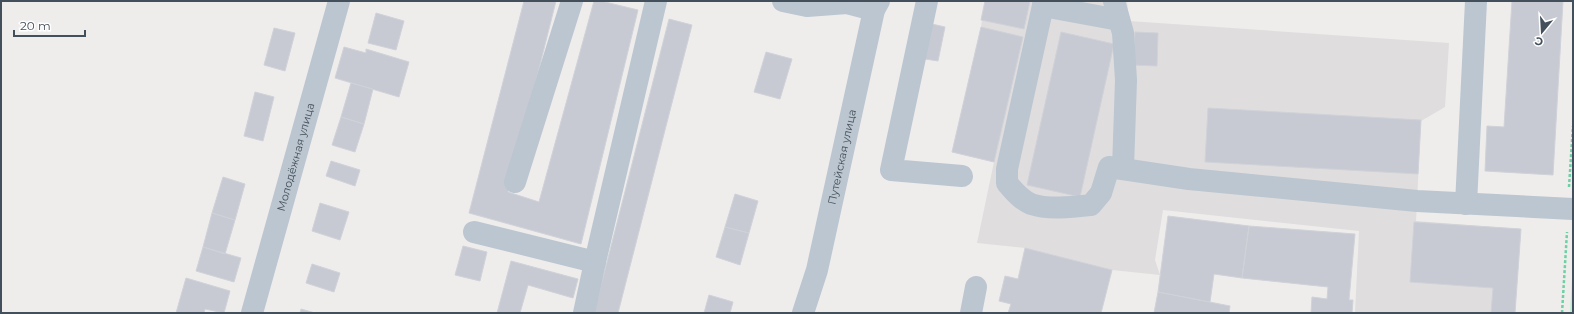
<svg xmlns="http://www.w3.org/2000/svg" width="1574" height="314" font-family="Montserrat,sans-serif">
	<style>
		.education { fill: #e0ddde }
		.green { fill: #b6f1cf }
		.building { fill: #c7cad3; stroke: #cfd2d8 }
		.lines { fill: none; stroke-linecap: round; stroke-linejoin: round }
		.path { stroke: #6cd1a3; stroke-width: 2.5; stroke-dasharray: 3 2; stroke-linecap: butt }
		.minor { stroke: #bbc6d0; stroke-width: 22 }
		.labels { text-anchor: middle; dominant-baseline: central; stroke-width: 3.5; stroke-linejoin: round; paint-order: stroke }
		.street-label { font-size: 11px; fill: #434f5a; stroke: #fff }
	</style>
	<rect width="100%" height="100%" fill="#efecec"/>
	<path class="education" d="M985,1H1127L1129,21L1449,43L1445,107L1421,121L1416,221L1521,229L1515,313H1355L1359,231L1163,210L1155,260L1160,275L1112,270L1025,248L977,243L994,162L952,152L981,27Z"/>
	<path class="green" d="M1573,261V313H1570Z"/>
	<path class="building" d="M524,1H556L508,192L539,202L594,1H601L638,10L581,244L469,213Z
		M985,1H1030L1024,29L981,20Z
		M1512,1H1563L1553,175L1485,171L1487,126L1504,127Z
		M376,13L404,21L396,50L368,43Z
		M669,19L692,25L618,313H594Z
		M932,24L945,27L938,61L925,59Z
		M981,27L1023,37L994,162L952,152Z
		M274,28L295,33L285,71L264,65Z
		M1061,32L1114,44L1080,197L1027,185Z
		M1135,32L1158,33L1157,66L1133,65Z
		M344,47L366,53V49L409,62L399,97L335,78Z
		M766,52L792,59L780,99L754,92Z
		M351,83L373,89L364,124L341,117Z
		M255,92L274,97L263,141L244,136Z
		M1208,108L1421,120L1418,174L1205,162Z
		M341,117L364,124L355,152L332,145Z
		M331,161L360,170L355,186L326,176Z
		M223,177L245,184L235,220L212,213Z
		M735,194L758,201L749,233L725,227Z
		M320,203L349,212L340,240L312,231Z
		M212,213L235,220L225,254L203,247Z
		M1168,216L1249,226L1242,278L1214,274L1210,302L1158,292Z
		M1414,222L1521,229L1515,313H1491L1493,288L1410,282Z
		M1249,226L1355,234L1349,300H1353L1352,313H1311L1312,297L1327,299L1328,287L1242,278Z
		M725,227L749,233L740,265L716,257Z
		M463,246L487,252L480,281L455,275Z
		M203,247L241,258L234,282L196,271Z
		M1025,248L1112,270L1101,313H1008L1011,304L999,301L1005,276L1018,279Z
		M511,261L578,279L573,298L528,285L520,313H497Z
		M312,264L340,273L334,292L306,283Z
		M186,278L230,291L224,313L205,309L204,313H176Z
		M1158,292L1230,306L1229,313H1154Z
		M709,295L733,302L730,313H704Z
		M301,309L315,313H300Z"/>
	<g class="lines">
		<path class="path" d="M1569,187L1573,126
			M1562,313L1567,232"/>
		<g class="minor">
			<path d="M783,1L807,6L847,3L874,10"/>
			<path d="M927,1L891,170L962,176"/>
			<path d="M1044,1L1007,169V183C1013,190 1021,200 1031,204C1048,210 1073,207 1091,205L1101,193L1109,167L1189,179L1417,201L1573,209"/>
			<path d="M1114,1L1123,33L1126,80L1123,168"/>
			<path d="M1043,6L1119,20"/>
			<path d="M515,182L572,1"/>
			<path d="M1466,204L1476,1"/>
			<path d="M474,232L595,262L656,1"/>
			<path id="s1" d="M252,313L339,1"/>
			<path d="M584,313L595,262"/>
			<path id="s2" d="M803,313L817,270L874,10L879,1"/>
			<path d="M971,313L976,287"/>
		</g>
	</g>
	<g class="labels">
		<g class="street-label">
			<text stroke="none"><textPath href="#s1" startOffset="162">Молодёжная улица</textPath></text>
			<text stroke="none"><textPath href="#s2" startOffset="161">Путейская улица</textPath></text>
		</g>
	</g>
	<rect width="1574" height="314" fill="none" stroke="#434f5a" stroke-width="4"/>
	<g transform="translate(1542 32) rotate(198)" stroke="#ffffff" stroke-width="3" paint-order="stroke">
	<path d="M0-3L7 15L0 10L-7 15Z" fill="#434f5a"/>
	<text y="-6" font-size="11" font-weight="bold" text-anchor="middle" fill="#434f5a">С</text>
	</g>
	<path d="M14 30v6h71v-6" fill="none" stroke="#434f5a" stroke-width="2"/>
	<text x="20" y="30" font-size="12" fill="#434f5a" stroke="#ffffff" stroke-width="3" paint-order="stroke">20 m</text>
</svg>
